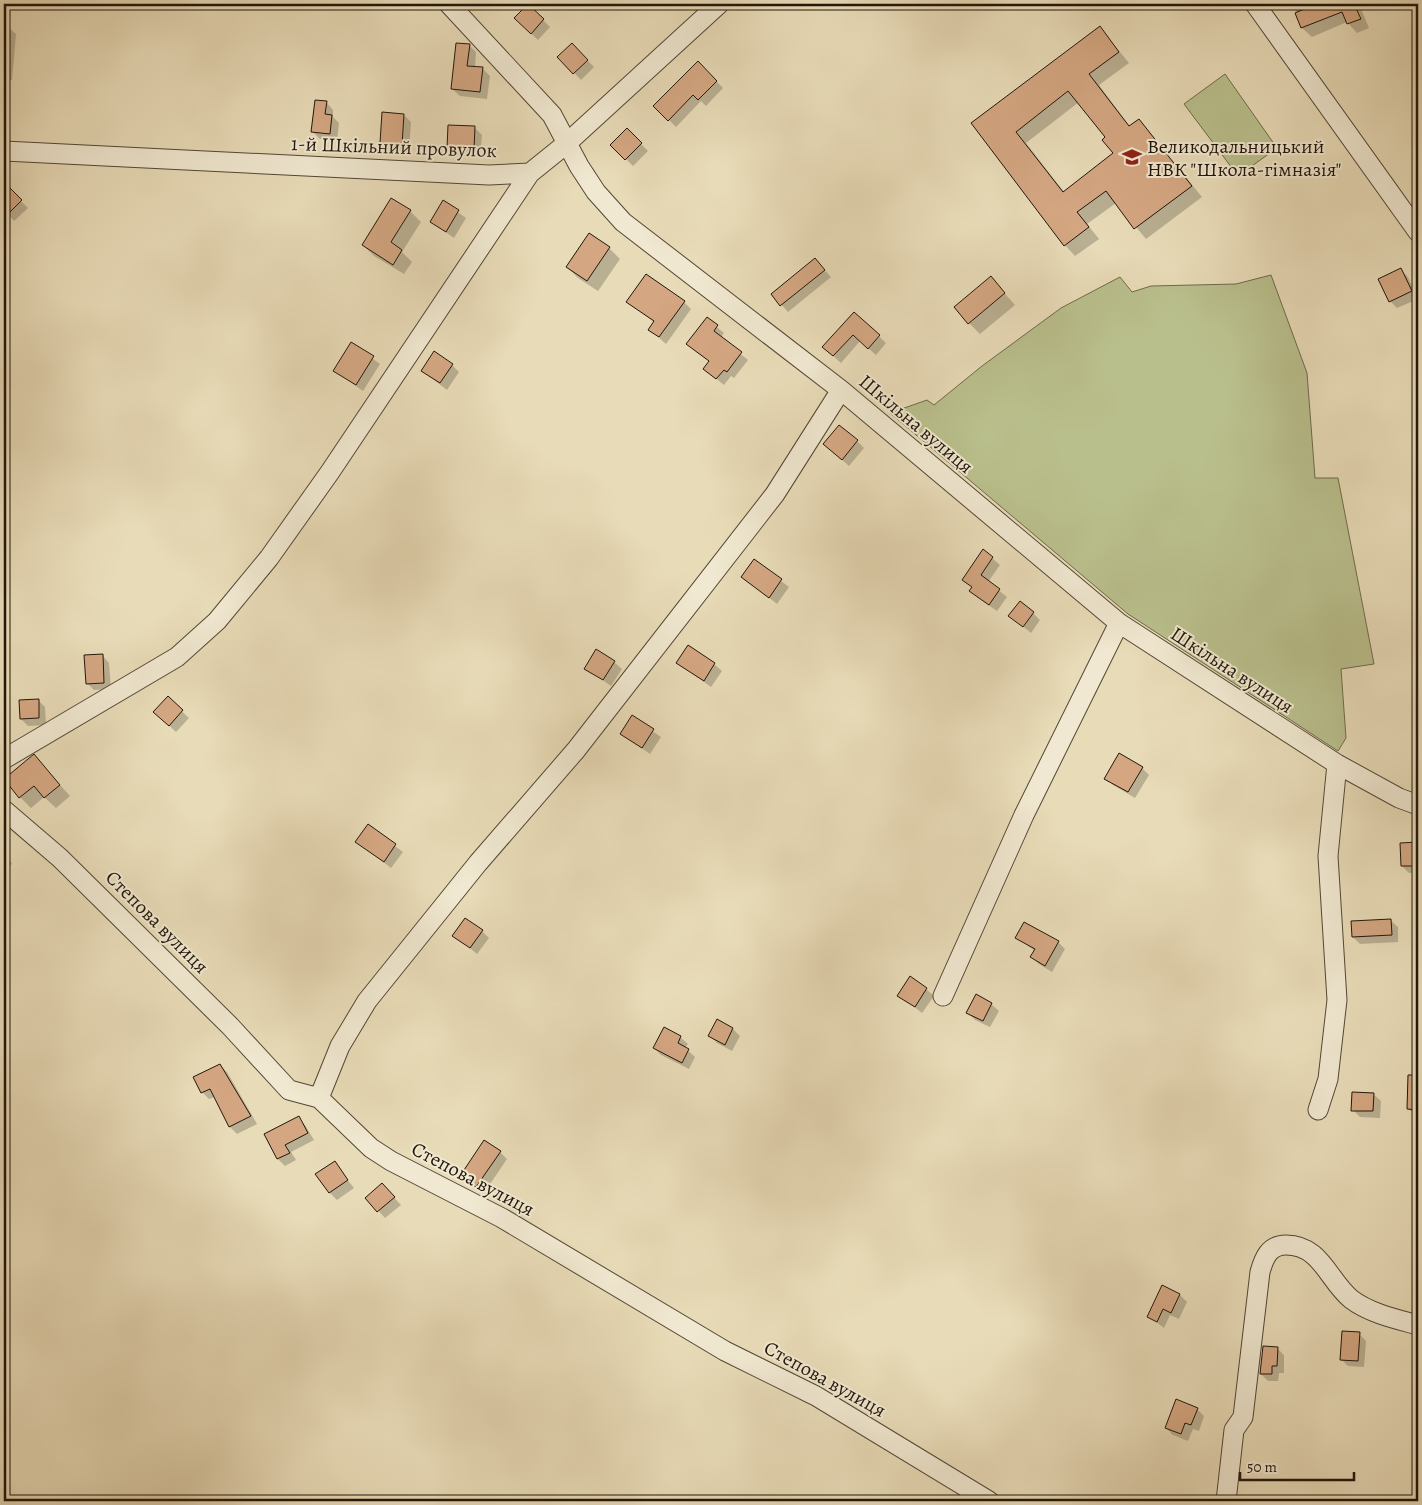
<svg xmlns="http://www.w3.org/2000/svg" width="1422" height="1505" font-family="Alegreya,serif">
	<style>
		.green { fill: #b9bf8c; stroke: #6d6a4c }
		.shadow { fill: #0003; fill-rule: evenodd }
		.building { fill: #d4a782; stroke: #21160b; fill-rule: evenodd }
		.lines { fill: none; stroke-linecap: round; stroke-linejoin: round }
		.minor-casing { stroke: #534736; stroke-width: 21 }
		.minor { stroke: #f0e8d0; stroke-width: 19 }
		.labels { text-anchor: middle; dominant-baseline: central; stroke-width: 4; stroke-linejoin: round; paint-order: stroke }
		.poi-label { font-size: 20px; fill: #21160b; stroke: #f0e8d0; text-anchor: start }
		.street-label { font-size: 20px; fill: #21160b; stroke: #f0e8d0 }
	</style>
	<rect width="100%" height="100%" fill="#e8dbb7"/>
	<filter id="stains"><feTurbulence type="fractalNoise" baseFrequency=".004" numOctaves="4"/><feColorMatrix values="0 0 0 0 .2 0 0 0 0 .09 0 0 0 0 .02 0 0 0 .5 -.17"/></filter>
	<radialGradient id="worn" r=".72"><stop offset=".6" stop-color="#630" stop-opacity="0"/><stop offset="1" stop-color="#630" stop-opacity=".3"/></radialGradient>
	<path class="green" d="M1225,74L1277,148L1238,176L1184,104Z
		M1271,275L1307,373L1315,478H1338L1374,664L1341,669L1346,738L1338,751L1128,614L890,413L927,400L934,405L982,366L1061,308L1120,277L1132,292L1151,286L1236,284Z"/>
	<path class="shadow" d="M1293,4H1359L1369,28L1357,33L1347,22L1312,37L1302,28Z
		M528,5L550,27L538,40L522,25Z
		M4,26L8,27L16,34L12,80L4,79Z
		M1100,28L1129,63L1099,85L1130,127L1138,121L1149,132L1202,197L1146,239L1116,203L1087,224L1099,239L1075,256L1065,245L972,123ZM1079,102L1107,137L1114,153L1064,192L1026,143Z
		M469,45L476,52L475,68L483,69L490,76L487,99L460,96L452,89Z
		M572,45L594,67L581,80L559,57Z
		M698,63L723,88L706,106L701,101L676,127L655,106Z
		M326,102L333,110V117L339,123L337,141L320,139L313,132Z
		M404,115L411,122L409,151L389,150L382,143Z
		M475,128L482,135L480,157L455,155L448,148Z
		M627,130L648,151L633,166L612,145Z
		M6,187L28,208L14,221L4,210V189Z
		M443,202L466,218L454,238L431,222Z
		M410,211L421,222L402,252L412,262L404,274L374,256L363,245Z
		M609,248L620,259L598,291L578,278L567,267Z
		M815,260L831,277L788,312L772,294Z
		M1401,270L1408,277L1418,299L1397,308L1390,301Z
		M991,278L1015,305L980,334L969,323Z
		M628,302H684L691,309L666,344L649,329L654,322Z
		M855,314L886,343L876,355L860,341L841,363L831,354Z
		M707,319L724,333L721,338L748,360L734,378L731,376L724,385L704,369L710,362L688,344Z
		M352,344L380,364L363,391L335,371Z
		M452,365L459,372L447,390L422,371Z
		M857,441L864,448L849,466L832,451Z
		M984,551L1000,565L988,582L1007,597L997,611L978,598L971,591L973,588L964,580Z
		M755,561L789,587L777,604L743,577Z
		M1033,613L1040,620L1031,633L1010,616Z
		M102,655L109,663L111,689L94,690L87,683Z
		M614,662L622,669L611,686L586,668Z
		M678,663L714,664L722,671L711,687Z
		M168,698L189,718L176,732L162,719Z
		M38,700L45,707L46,725L28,726L21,719Z
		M632,717L661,737L650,754L622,734Z
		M34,756L70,796L56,808L44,797L31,808L20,797Z
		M1142,768L1149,775L1135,798L1113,785L1106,778Z
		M368,826L403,852L391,868L357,842Z
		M1418,843V872L1409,873L1402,866V844Z
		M4,849L12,864L4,869Z
		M1390,920L1398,927V942L1360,944L1353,937Z
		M482,931L489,938L477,954L454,935Z
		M1017,938L1058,942L1065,949L1052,972L1039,964L1032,957L1035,951Z
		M926,989L934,996L922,1013L899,995Z
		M991,1004L999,1011L990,1027L975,1020L968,1013Z
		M664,1029L680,1037L688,1044L685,1048L695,1057L689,1069L661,1055L654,1048Z
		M733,1029L740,1036L732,1051L717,1043L710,1036Z
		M220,1065L227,1072L257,1124L237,1134L230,1127L215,1097L209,1099L202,1092Z
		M1373,1094L1381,1101L1380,1118L1360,1117L1353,1110Z
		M1408,1094H1418V1116L1408,1109Z
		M298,1118L305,1125L314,1140L291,1152L296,1160L285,1166L278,1159L266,1135Z
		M500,1152L507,1159L484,1193L461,1175Z
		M334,1163L354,1188L337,1200L330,1193Z
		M389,1192L401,1205L385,1218L367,1198Z
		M1162,1287L1180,1295L1187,1302L1179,1319L1170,1315L1164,1328L1148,1316Z
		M1359,1334L1366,1341L1364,1367L1348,1366L1341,1359Z
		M1415,1347H1418V1378L1413,1373Z
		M1277,1348L1284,1355V1373H1279L1278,1381H1268L1261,1374Z
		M1197,1409L1204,1416L1199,1431L1193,1429L1188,1441L1173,1435L1166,1428Z"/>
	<path class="building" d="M528,4L544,19L531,34L514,18Z
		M1316,4H1360L1355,6L1361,19L1347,24L1342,12L1301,28L1295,13Z
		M1100,26L1119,52L1089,74L1129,126L1139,119L1192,186L1134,229L1106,191L1077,212L1089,227L1064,246L971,123ZM1068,91L1105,137L1102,140L1113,153L1063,192L1016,132Z
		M456,43L470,44L467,66L483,67L480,92L451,89Z
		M572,43L588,60L573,74L557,57Z
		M698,61L717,81L698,100L693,95L668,121L653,106Z
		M315,100L327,101L325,114L332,115L330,134L311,132Z
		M382,112L404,114L402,145L380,143Z
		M448,125L475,126L474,150L447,148Z
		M627,128L642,143L625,160L610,145Z
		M4,182L22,200L4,218Z
		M391,198L411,210L391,242L402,250L393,265L362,245Z
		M443,200L459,210L446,232L430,222Z
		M589,233L610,247L587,281L566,267Z
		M815,258L825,270L780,306L771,294Z
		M1401,268L1412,291L1389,302L1378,279Z
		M646,274L685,301L659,337L648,330L654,321L626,302Z
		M991,276L1005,293L968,324L954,307Z
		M854,312L880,335L868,349L853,335L833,356L822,347Z
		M707,317L718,325L714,331L742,352L727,372L724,370L716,379L703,369L709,361L686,344Z
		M351,342L374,356L356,385L333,371Z
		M434,351L453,364L440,383L421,371Z
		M839,425L858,440L842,460L823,444Z
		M983,549L993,557L981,575L1000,589L989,605L969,591L972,587L962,580Z
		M754,559L782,579L769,598L741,577Z
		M1020,601L1034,612L1023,627L1008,616Z
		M688,645L715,663L704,681L676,663Z
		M596,649L615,661L603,680L584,669Z
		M103,654L104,683L86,684L84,655Z
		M168,696L183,710L169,726L153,712Z
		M39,699V718L20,719L19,700Z
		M632,715L654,729L642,748L620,734Z
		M1119,753L1143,767L1128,792L1104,779Z
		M34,754L60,785L44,798L34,786L19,798L4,779Z
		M368,824L396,844L384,862L355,842Z
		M1418,842V866H1401L1400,843Z
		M465,918L483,930L470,948L452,936Z
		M1391,919L1392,935L1352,937L1351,921Z
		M1024,922L1059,941L1045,966L1030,957L1035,949L1015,938Z
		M910,976L927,988L915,1007L897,996Z
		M976,994L992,1003L983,1021L966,1013Z
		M717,1019L733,1028L725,1045L708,1036Z
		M664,1027L681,1036L678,1043L689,1049L682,1063L653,1048Z
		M220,1064L251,1116L229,1127L210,1089L201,1093L193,1077Z
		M1408,1075H1418V1110L1407,1109Z
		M1352,1092L1374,1093L1373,1111H1351Z
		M299,1116L308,1133L285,1145L290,1153L277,1159L264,1134Z
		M484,1140L501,1151L476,1187L460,1176Z
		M335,1161L348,1180L329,1193L315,1174Z
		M382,1183L395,1197L377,1212L365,1198Z
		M1162,1285L1180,1294L1171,1313L1163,1309L1157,1322L1147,1317Z
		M1342,1331L1360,1332L1358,1361L1340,1360Z
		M1263,1346L1278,1347L1277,1366H1272V1374H1260Z
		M1176,1399L1198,1408L1191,1425L1185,1423L1181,1434L1165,1428Z"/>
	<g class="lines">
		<defs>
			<path id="minor" d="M449,4L552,115L579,166L596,192L623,222L841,390L1119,623L1337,764L1399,798L1418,805
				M1255,4L1418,232
				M4,151L489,175L530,173L566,144L719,4
				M4,759L177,657L217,621L269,558L330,472L530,173
				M4,810L60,858L230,1026L289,1090L319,1098L371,1148L391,1161L502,1218L725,1351L816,1396L989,1501
				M943,996L1024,815L1119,623
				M319,1098L340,1046L367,1001L478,863L576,750L775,494L841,390
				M1318,1110L1328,1079L1337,1000L1328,856L1337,764
				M1226,1501L1234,1430L1243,1417L1260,1272C1264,1258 1269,1245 1286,1245C1321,1245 1328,1280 1351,1299C1369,1313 1396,1319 1418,1325"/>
		</defs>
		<use href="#minor" class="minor-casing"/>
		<use href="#minor" class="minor"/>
	</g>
	<defs>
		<symbol id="school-bare" viewBox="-9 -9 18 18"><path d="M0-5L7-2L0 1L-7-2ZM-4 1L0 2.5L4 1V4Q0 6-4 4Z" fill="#8f2418" stroke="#f0e8d0" stroke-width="2.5" paint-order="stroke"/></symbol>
	</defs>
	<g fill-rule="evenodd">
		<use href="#school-bare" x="1118" y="143" width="28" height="28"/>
	</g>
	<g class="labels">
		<g class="poi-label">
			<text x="1147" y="146">Великодальницький<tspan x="1147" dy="23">НВК "Школа-гімназія"</tspan></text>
		</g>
		<g class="street-label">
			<text transform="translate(394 147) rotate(2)">1-й Шкільний провулок</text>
			<text transform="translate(916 424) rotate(40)">Шкільна вулиця</text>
			<text transform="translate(1232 670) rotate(33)">Шкільна вулиця</text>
			<text transform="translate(157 922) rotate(45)">Степова вулиця</text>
			<text transform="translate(473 1179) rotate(28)">Степова вулиця</text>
			<text transform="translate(825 1379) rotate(29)">Степова вулиця</text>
		</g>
	</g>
	<rect width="1422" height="1505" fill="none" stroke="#e8dbb7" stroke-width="20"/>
	<rect x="5" y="5" width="1412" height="1495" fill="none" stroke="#21160b" stroke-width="2.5"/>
	<rect x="10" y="10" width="1402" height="1485" fill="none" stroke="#21160b"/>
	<path d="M1240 1472v8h114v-8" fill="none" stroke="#21160b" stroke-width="2.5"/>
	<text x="1247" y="1472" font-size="15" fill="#21160b" stroke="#f0e8d0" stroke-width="4" paint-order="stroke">50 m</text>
	<rect width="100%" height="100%" filter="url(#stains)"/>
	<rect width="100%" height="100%" fill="url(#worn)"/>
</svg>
